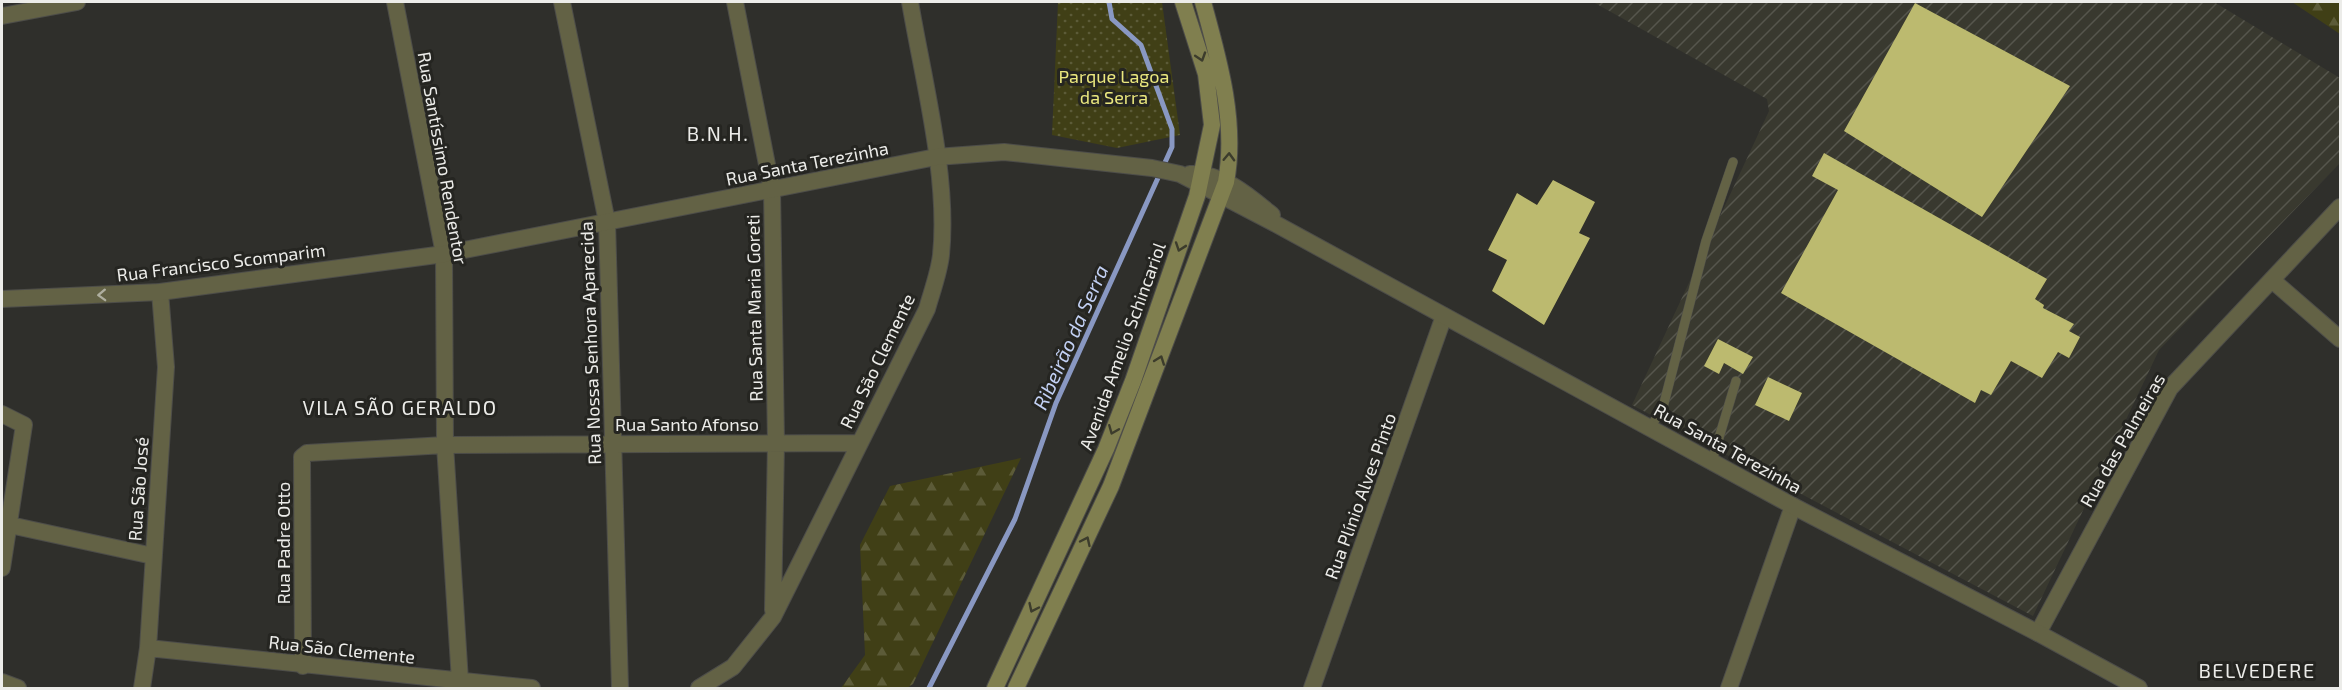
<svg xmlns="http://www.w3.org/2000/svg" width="2342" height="690" font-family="'Exo 2',sans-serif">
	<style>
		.industrial { fill: url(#industrial-furrows) }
		.forest { fill: url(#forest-firs) }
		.park { fill: url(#park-dots) }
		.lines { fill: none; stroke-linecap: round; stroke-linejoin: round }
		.stream { stroke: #8998c2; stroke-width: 5 }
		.building { fill: #bcba6f }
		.service-casing { stroke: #4d4d49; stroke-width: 10 }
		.minor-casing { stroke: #4d4d49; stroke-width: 18 }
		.tertiary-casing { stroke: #4d4d49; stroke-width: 18 }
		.secondary-casing { stroke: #4d4d49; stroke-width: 18 }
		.service { stroke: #636245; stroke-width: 9 }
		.minor { stroke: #636245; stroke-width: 16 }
		.tertiary { stroke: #636245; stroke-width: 16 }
		.secondary { stroke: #807f4f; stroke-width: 16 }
		.oneway { stroke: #3c3c2c }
		.oneway2 { stroke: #aeae9f }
		.labels { text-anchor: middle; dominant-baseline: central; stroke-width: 6; stroke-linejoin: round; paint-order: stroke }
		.park-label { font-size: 18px; fill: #eae77e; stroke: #252521 }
		.street-label { font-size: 18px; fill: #ecece9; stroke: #252521 }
		.neighbourhood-label { font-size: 20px; letter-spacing: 1.5px; fill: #ecece9; stroke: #252521 }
		.water-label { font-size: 20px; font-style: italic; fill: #c3d1f4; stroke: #252521 }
	</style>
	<defs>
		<pattern id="industrial-furrows" width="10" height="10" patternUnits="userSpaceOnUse" patternTransform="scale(1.5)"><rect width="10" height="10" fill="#39392f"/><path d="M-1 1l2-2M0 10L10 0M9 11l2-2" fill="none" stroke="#56564d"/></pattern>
		<pattern id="forest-firs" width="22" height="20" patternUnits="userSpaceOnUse" patternTransform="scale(1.5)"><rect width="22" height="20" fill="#403f16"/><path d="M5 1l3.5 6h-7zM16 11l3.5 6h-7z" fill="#5c5b38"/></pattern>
		<pattern id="park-dots" width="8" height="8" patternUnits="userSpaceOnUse" patternTransform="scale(1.5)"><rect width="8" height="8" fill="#403f16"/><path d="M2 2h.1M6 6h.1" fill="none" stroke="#5c5b38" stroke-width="1.8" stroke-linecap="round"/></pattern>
	</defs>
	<rect width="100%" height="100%" fill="#2f2f2b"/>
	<path class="industrial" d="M1593,2H2214L2340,78V163L2159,350L2033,616L1632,405L1769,111L1767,99Z"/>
	<path class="forest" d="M2292,2H2340V34Z
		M1021,458L913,684L907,688H841L865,655L860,545L890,486Z"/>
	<path class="park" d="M1058,2H1162L1180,135L1117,148L1052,135Z"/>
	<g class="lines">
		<path class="stream" d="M929,688L1015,519L1056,403L1172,147V129L1141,45L1112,19L1109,2"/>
	</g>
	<path class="building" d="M1915,3L2070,86L1982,217L1844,131Z
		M1824,153L2047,279L2035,299L2044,305L2043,308L2074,324L2069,331L2080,337L2069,358L2058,352L2042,378L2011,361L1991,395L1981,390L1975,403L1781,293L1838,190L1812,176Z
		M1553,180L1595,202L1579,233L1590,238L1544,325L1492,291L1507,260L1488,250L1517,193L1537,205Z
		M1718,339L1753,357L1743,374L1724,363L1719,374L1704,366Z
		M1768,377L1802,393L1789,421L1755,405Z"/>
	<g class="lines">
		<defs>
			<path id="service" d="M1650,428L1663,407L1706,241L1733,162
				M1712,461L1736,381"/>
			<path id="minor" d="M395,2L444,254L445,445L460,681
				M562,2L607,222L620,688
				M735,2L772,190L776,443L773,610
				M2,16L77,2
				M2272,280L2340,339
				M2,414L24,425L2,568
				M10,525L153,556
				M2038,633L2170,388L2340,207
				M148,648L532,688
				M303,666L302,457L307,453L445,445L859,443
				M2,682L18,688
				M142,688L148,648L166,367L160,292
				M699,688L733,667L773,617L927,309C932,291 939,273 941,255C949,177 923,79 910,2
				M1312,688L1444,316
				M1729,688L1793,506"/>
			<path id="tertiary" d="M1190,174C1222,172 1249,196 1272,215
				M2,299L160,292L444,254L936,157L1004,152L1152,168L1180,174L1274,223L1793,506L2038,633L2139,688"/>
			<path id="secondary" d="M995,688L1106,449L1133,381L1197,196L1212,125L1206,74L1183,2
				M1016,688L1111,486L1226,182C1237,122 1219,60 1203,2"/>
		</defs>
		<use href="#service" class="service-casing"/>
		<use href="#minor" class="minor-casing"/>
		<use href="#tertiary" class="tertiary-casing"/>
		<use href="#secondary" class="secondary-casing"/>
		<use href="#service" class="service"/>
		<use href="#minor" class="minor"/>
		<use href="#tertiary" class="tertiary"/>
		<use href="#secondary" class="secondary"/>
	</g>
	<defs><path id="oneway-chevron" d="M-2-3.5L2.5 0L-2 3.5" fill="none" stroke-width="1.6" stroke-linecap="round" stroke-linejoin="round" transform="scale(1.5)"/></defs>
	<g class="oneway">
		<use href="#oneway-chevron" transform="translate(1201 57) rotate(72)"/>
		<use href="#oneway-chevron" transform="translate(1229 157) rotate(-88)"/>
		<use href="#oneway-chevron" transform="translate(1180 247) rotate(109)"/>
		<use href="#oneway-chevron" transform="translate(1160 360) rotate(-70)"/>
		<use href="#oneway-chevron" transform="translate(1113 430) rotate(112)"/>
		<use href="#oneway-chevron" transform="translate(1086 541) rotate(-65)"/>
		<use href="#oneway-chevron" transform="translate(1033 608) rotate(115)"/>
	</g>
	<use class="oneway2" href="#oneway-chevron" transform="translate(102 295) rotate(178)"/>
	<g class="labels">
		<g class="park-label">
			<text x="1114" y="76">Parque Lagoa<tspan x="1114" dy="21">da Serra</tspan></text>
		</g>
		<g class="street-label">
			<text transform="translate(443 158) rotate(80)">Rua Santíssimo Rendentor</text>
			<text transform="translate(807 163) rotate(-11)">Rua Santa Terezinha</text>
			<text transform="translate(221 262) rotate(-7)">Rua Francisco Scomparim</text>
			<text transform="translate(754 308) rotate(-91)">Rua Santa Maria Goreti</text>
			<text transform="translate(590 343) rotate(-92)">Rua Nossa Senhora Aparecida</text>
			<text transform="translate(1122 346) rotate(-70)">Avenida Amelio Schincariol</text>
			<text transform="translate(877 361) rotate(-64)">Rua São Clemente</text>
			<text x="687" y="424">Rua Santo Afonso</text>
			<text transform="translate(2122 440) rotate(-60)">Rua das Palmeiras</text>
			<text transform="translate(1728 448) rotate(29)">Rua Santa Terezinha</text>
			<text transform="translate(138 489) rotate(-86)">Rua São José</text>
			<text transform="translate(1360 496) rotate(-70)">Rua Plínio Alves Pinto</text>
			<text transform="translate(283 543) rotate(-90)">Rua Padre Otto</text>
			<text transform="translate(342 649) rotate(6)">Rua São Clemente</text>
		</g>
		<g class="neighbourhood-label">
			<text x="718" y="133">B.N.H.</text>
			<text x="400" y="407">VILA SÃO GERALDO</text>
			<text x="2257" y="670">BELVEDERE</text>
		</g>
		<g class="water-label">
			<text transform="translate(1070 337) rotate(-66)">Ribeirão da Serra</text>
		</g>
	</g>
	<rect width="2342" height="690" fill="none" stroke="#ecece9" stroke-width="6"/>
</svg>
